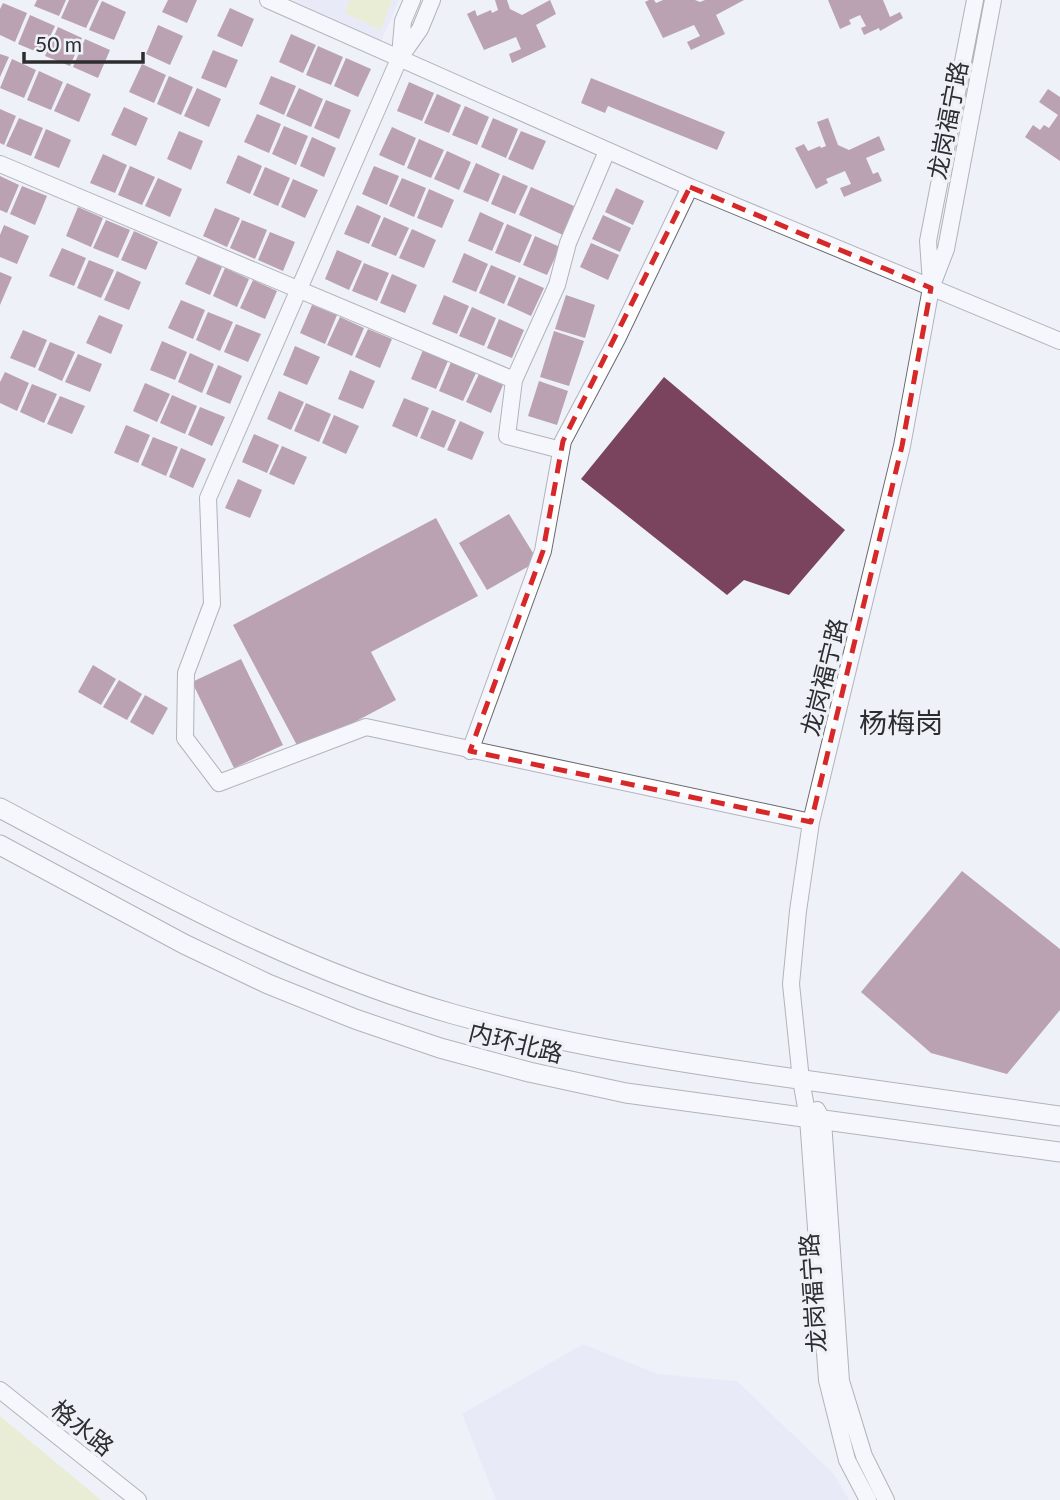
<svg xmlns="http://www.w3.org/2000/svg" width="1060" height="1500" font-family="Lato,'Noto Sans SC',sans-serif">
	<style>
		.built { fill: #e1e5f4 }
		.green { fill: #e5e8a8 }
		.building { fill: #7a435e }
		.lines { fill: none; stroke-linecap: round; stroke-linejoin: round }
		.minor-casing { stroke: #686970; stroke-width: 18 }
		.major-casing { stroke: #686970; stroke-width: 21 }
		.minor { stroke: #fff; stroke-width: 16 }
		.major { stroke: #fff; stroke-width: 19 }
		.marked { fill: none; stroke: #d62828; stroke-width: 5; stroke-dasharray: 14 9; stroke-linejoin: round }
		.labels { text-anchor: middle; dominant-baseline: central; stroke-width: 7; stroke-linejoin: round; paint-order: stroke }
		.street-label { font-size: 24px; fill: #2c2d2f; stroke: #eff1f9 }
		.quarter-label { font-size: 28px; fill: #2c2d2f; stroke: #eff1f9 }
	</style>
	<rect width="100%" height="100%" fill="#eff1f9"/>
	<path class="built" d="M292,0H399L381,42Z
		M583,1344L658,1374L737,1381L834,1474L849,1500H496L462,1414Z"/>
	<path class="green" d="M350,0H392L381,30L345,13Z
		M0,1416L101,1500H0Z"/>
	<path class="building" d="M37,0H66L59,16L34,6Z
		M69,0H99L86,28L61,18Z
		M168,0H197L187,23L162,12Z
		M495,0H507L510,9L522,15L550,0L556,14L536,25L546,47L512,63L509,54L521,49L516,37L484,50L467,14L475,10L477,16L491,10L492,13L498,10Z
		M649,0H654L656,3L663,0H695L700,2L705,0H744L716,15L725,34L691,50L687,42L700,36L694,25L663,38L645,2Z
		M828,0H883L890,17L900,12L903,18L880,31L879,28L864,35L861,28L866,26L860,15L849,20L851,24L840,29Z
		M102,1L126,12L114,40L89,30Z
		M3,3L27,13L15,42L0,35V9Z
		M230,8L254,19L242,47L217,36Z
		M30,15L55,26L42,54L18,44Z
		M158,25L183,36L170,65L146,54Z
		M58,27L82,38L70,66L45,56Z
		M291,34L316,45L303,73L279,62Z
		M85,39L110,50L98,78L73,67Z
		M318,46L343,57L331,85L306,75Z
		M213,50L238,60L226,88L201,78Z
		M0,54L9,57L0,77Z
		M346,58L371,69L358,97L334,86Z
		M12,59L36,70L24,98L0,88Z
		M142,64L166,75L154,103L129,92Z
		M39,71L63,82L51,110L27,100Z
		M169,76L193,87L181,115L157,104Z
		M271,76L296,86L284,115L259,104Z
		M591,78L725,132L717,150L608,106L605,113L581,103Z
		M409,82L434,93L422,121L397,111Z
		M67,83L91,94L79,122L54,111Z
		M197,88L221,99L209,127L184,116Z
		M299,88L323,99L311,127L286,116Z
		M1048,89L1060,97V161L1025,137L1033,125L1040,130L1044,125L1049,128L1058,115L1039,102Z
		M437,94L461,105L449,133L424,123Z
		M326,100L351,110L339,139L314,128Z
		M465,106L489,117L477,145L452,135Z
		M124,107L148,118L136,146L111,135Z
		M0,109L16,116L4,145L0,143Z
		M257,114L281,124L269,153L244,142Z
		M19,118L43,128L31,156L6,146Z
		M493,118L518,129L506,158L481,147Z
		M828,118L838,145L849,150L879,136L885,150L866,158L873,174L878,172L882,181L844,197L840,188L851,184L845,171L826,179L828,183L816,189L795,148L804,144L808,151L820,146L821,148L826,146L817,122Z
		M284,126L308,136L296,165L272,154Z
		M392,127L416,138L404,166L379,155Z
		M46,129L71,140L59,168L34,158Z
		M179,131L203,141L191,170L167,159Z
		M521,131L546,141L533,170L508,159Z
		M312,137L336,148L324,177L300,166Z
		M419,139L444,150L431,178L407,168Z
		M447,151L471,162L459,190L434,179Z
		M103,154L127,165L115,193L90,183Z
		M238,155L262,166L250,194L226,183Z
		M476,163L500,174L488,202L463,192Z
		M130,166L155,177L142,205L118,195Z
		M374,166L399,176L387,205L362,194Z
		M265,167L290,178L278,206L253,195Z
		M503,175L528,186L515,214L491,204Z
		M0,176L19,185L7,213L0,210Z
		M158,178L182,189L170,217L145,206Z
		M402,178L426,188L414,217L389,206Z
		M293,179L318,190L305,218L281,207Z
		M22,186L47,196L35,225L10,214Z
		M531,187L574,206L563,235L519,215Z
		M616,188L644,201L633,225L605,212Z
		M429,189L454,200L442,228L417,218Z
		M357,205L381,216L369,244L344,234Z
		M78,207L103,218L91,247L66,236Z
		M215,208L240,218L227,247L203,236Z
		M480,212L504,223L492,251L468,241Z
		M603,215L631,228L620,252L592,239Z
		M384,217L409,228L396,256L371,246Z
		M106,220L130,230L118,258L93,248Z
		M242,220L267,230L255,259L230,248Z
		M507,224L532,235L520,263L495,253Z
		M4,225L29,236L17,264L0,257V235Z
		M412,229L436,240L424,268L399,258Z
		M134,231L158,242L146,270L121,260Z
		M270,232L295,242L283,271L258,260Z
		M535,236L560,247L547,275L523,265Z
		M591,243L619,255L608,280L580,267Z
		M62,248L86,258L74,286L49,276Z
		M337,250L362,261L349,290L325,279Z
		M464,253L488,264L476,292L452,282Z
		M198,256L222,267L210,295L185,284Z
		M89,260L114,270L101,298L77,288Z
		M364,263L389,273L377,301L352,291Z
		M491,265L516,276L504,304L479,293Z
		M225,268L249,279L237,307L213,296Z
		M117,271L141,282L129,310L104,300Z
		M0,272L12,277L0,305Z
		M392,274L417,285L405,313L380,303Z
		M519,277L544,288L531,316L507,305Z
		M253,280L277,291L265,319L240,308Z
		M444,295L469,306L457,334L432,324Z
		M566,295L595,305L585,338L555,329Z
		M181,300L205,310L193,339L168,328Z
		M312,305L337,315L325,344L300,333Z
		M472,307L496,318L484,346L459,336Z
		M208,312L233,322L220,351L196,340Z
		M99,315L123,325L111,354L86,343Z
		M340,317L364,328L352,356L327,345Z
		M499,319L524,330L512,358L487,348Z
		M236,324L261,334L248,362L224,352Z
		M368,329L392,339L380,368L355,357Z
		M23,330L47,340L35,368L10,358Z
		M554,331L584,341L569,386L540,377Z
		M162,341L187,352L175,380L150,370Z
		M50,342L75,352L62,381L38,370Z
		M295,346L320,357L307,385L283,375Z
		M423,350L448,361L436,389L411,379Z
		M190,353L214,364L202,393L178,382Z
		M78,354L102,364L90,392L65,382Z
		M451,362L476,373L463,401L439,391Z
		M218,365L242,376L230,404L206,394Z
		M350,370L375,381L363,409L338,399Z
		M5,372L29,383L17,411L0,403V382Z
		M479,374L503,385L491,413L466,402Z
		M664,377L845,530L789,595L744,580L727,595L581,479Z
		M539,381L568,391L557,425L528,416Z
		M145,383L170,394L157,422L133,411Z
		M32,384L57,394L44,423L20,412Z
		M279,391L304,402L291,430L267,419Z
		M172,395L197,406L185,434L160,423Z
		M60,396L85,406L72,434L47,424Z
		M404,398L429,408L417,437L392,426Z
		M306,403L331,414L319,442L294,431Z
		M200,407L225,417L212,446L188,435Z
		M432,410L456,420L444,448L420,438Z
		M334,415L359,426L346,454L322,443Z
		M460,421L484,432L472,460L447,450Z
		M126,425L150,435L138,463L114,453Z
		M254,434L279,445L267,473L242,462Z
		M153,437L178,447L166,476L141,465Z
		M282,446L307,457L294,485L269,474Z
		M181,448L206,459L193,488L169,477Z
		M238,479L262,490L250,518L225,508Z
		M509,514L538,561L487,590L459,543Z
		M436,518L478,596L371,652L396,700L300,751L233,625Z
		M241,659L283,745L234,768L192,682Z
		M93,665L116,679L101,705L78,692Z
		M119,680L142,694L127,720L103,707Z
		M145,695L168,708L153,735L130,722Z
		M962,871L1060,949V1010L1007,1074L931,1053L861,992Z"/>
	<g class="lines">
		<defs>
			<path id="minor" d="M268,0L690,187L1060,341
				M432,0L420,29L399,59L208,498L212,604L186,673L185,738L219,783L366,727L811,822
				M400,56L403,21L412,0
				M0,164L514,380
				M931,283L928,241L975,0
				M561,450L507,436L514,380L557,285L568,243L607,151
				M470,751L543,551L563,441L617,339L690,187
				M817,1110L823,1121L841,1381L864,1456L886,1500
				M0,1390L138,1500
				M868,1500L847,1460L827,1380L808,1118L801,1080L791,984L798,911L811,822L902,446L931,288L946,249L993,0"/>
			<path id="major" d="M0,808C147,886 291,968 453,1014C552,1042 653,1058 755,1073C856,1088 958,1102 1060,1116
				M0,845L184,944L268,984L355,1019L440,1048L529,1072L626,1093L1060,1152"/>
		</defs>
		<use href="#minor" class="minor-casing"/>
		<use href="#major" class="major-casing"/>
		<use href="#minor" class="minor"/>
		<use href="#major" class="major"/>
	</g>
	<path d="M0 0H1060V1500H0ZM690,187L931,288L902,446L811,822L470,751L543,551L563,441Z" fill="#eff1f9" fill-opacity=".55" fill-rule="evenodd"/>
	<path class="marked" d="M690,187L931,288L902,446L811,822L470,751L543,551L563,441Z"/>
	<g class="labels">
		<g class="street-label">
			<text transform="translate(947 120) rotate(-79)">龙岗福宁路</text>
			<text transform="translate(823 677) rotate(-76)">龙岗福宁路</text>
			<text transform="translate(516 1042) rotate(14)">内环北路</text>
			<text transform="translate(812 1293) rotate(-94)">龙岗福宁路</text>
			<text transform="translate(83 1427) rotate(39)">格水路</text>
		</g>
		<g class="quarter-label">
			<text x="901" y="722">杨梅岗</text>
		</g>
	</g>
	<path d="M24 52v10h119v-10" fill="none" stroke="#2c2d2f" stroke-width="3.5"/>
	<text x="35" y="52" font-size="21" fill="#2c2d2f" stroke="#eff1f9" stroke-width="5" paint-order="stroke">50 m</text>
</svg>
